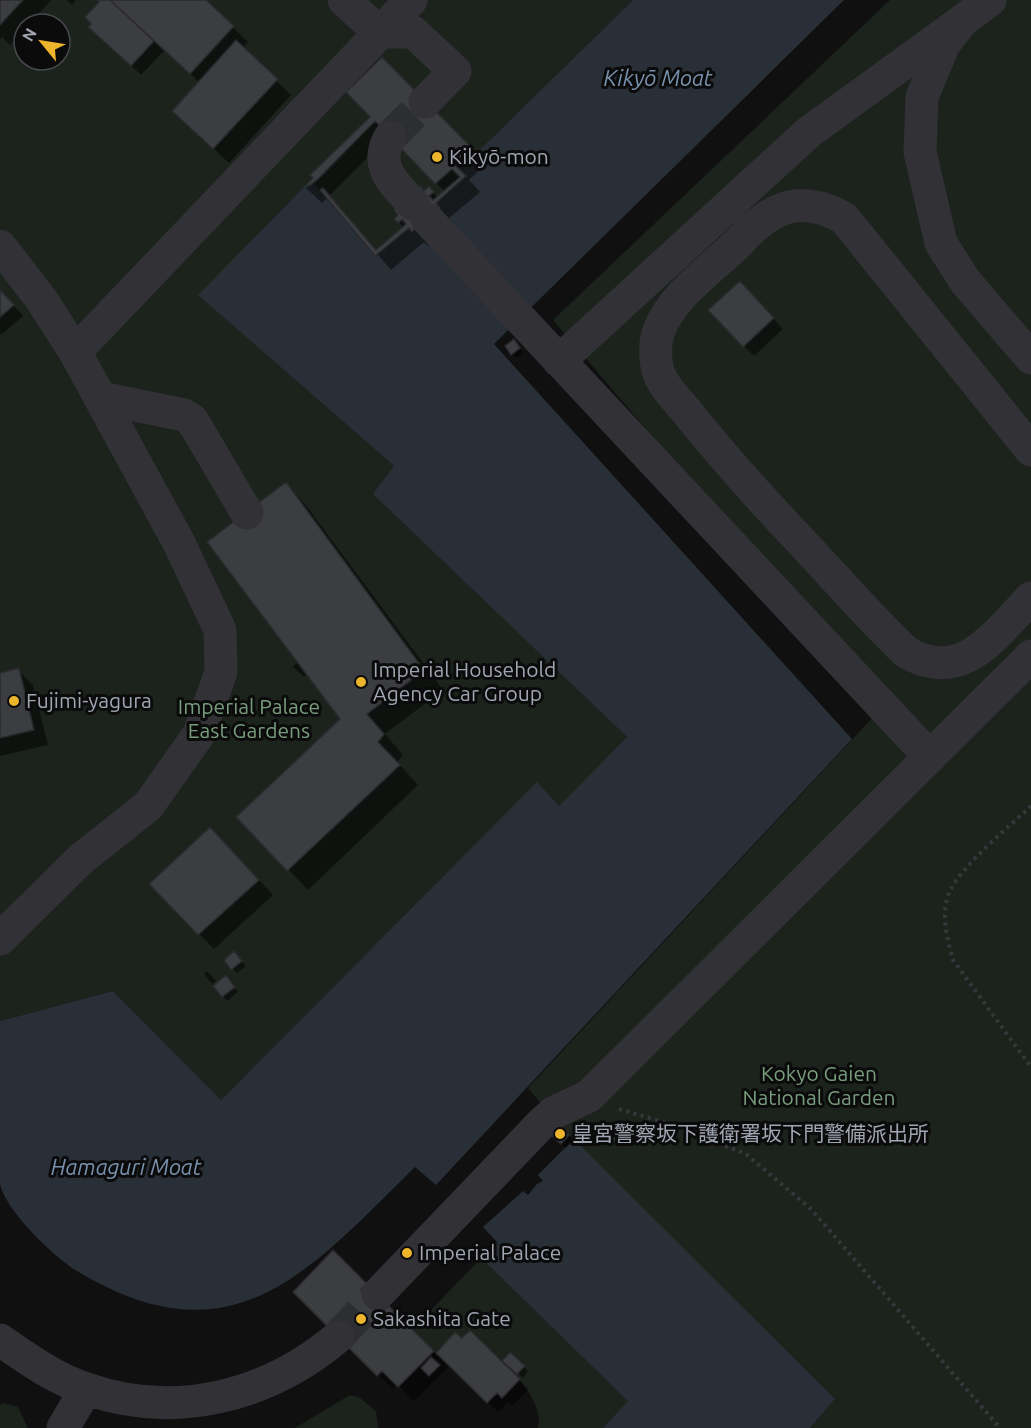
<svg xmlns="http://www.w3.org/2000/svg" width="1031" height="1428" viewBox="0 0 1031 1428" font-family="Ubuntu,'Noto Sans JP',sans-serif">
<rect width="100%" height="100%" fill="#101011"/>
<path fill="#1c231d" fill-rule="evenodd" d="M0,0h633l-173,169 6,7 -30,27 4,5 -28,24 -4,-4 -33,28 -62,-73 -4,3 -2,-1 -108,110 196,172 -21,27 253,243 -68,70 -22,-24 -316,317 -108,-109 -113,30zM24,24h36v36h-36z
M890,0h141v1428h-221l25,-29 -277,-275 -30,-36 361,-388 -125,-133 -211,-247z
M481,1258l148,143 -26,27h-65c8,-34 -46,-76 -68,-98l-8,8 -7,-5 -19,20 -23,-24z
M350,1395l10,3 16,13 2,17h-83z
M3,1403l15,4 10,21h-28v-23z"/>
<path fill="#292f36" d="M633,0h211l-350,344 358,395 -416,446 -21,-18c-107,105 -182,198 -338,104 -23,-14 -71,-60 -77,-87 0,-13 0,-31 0,-45 0,-40 0,-79 0,-118l113,-30 108,109 316,-318 22,24 68,-69 -254,-243 21,-28 -196,-171 109,-111 2,2 4,-3 62,73 34,-28 4,4 27,-24 -4,-5 30,-26 -6,-8z
M574,1139l261,260 -25,29h-207l25,-27 -146,-142 15,-17 -14,-15 40,-36 5,4 9,-11 6,-3 -5,-6z"/>
<path fill="#0007" fill-rule="evenodd" d="M0,0h51l-22,24h-5v6l-14,15 -8,-8 -2,3z
M67,0h9l-4,5z
M99,0h106l43,42 -6,6 49,47 -62,68 -40,-37 11,-43 -35,-33 -24,25 -41,-39z
M382,59l104,105 -17,16 11,12 -31,26 5,6 -26,22 -4,-4 -33,28 -63,-73 -6,6 -16,-15 66,-71zM390,135l55,57 -7,6 -9,-10 -5,4 -28,27 8,9 -27,23 -48,-55z
M0,290l23,26 -22,19 -1,-2z
M750,293l33,36 -29,27 -10,-10z
M514,341l10,12 -7,5 -5,-4z
M286,484l19,20 138,186 -58,44 18,21 -6,7 21,23 -110,105 -70,-73 104,-98 -34,-46 -4,4 -11,-10 3,-4 8,5z
M18,670l15,15 15,60 -48,11v-82z
M225,843l48,52 -59,54 -15,-15z
M234,953l12,13 -9,7 -4,-4z
M207,971l9,10 -4,3 -8,-10z
M230,982l8,10 -11,9 -12,-15z
M558,1126l15,14 -7,8 -14,-14z
M608,1126l16,13 -6,8 -12,-9z
M333,1252l103,103 19,-20 7,5 8,-8 58,58 -16,16 -4,-4 -10,10 -48,-47 -36,36 -16,-16 -5,4 -98,-97z
M510,1354l18,17 -5,7 -18,-17z"/>
<path fill="#3c3d41" stroke="#2a2a2d" stroke-width="1.5" d="M0,0h23l-23,25z
M97,0h13l44,41 -23,25 -43,-39 3,-3 -6,-7 14,-15z
M110,0h96l28,26 -44,48z
M236,40l42,39 -65,70 -41,-38z
M382,57l91,92 -18,16 11,11 -30,27 4,5 -28,24 -3,-4 -34,28 -55,-66 3,-2 53,62 30,-26 -4,-5 -4,4 -4,-4 4,-4 -4,-5 26,-24 4,5 5,-5 5,6 -5,4 4,4 27,-23 -8,-8 -17,15 -60,-63 -57,58 -9,7 -2,-2 6,-6 -3,-3 60,-58 -24,-25z
M740,281l34,37 -31,29 -35,-37z
M0,290l14,15 -14,12z
M514,339l6,9 -9,7 -6,-9z
M286,482l138,188 -57,44 17,20 -6,8 22,23 -113,106 -51,-54 104,-98 -133,-177z
M19,668l15,62 -34,8v-65z
M210,827l49,53 -61,55 -49,-51z
M234,951l8,10 -11,9 -7,-10z
M226,975l9,12 -13,10 -9,-11z
M558,1124l11,11 -8,9 -11,-10z
M607,1124l13,10 -7,9 -13,-9z
M333,1250l101,101 -36,36 -16,-16 -5,5 -84,-84z
M470,1330l50,49 -18,19 -5,-5 -10,10 -51,-50 19,-21 7,6z
M510,1352l15,14 -8,8 -15,-13z
M431,1357l9,8 -11,11 -8,-8z"/>
<g fill="none" stroke-linecap="round" stroke-linejoin="round">
<path stroke="#2d2e31" stroke-width="33" stroke-dasharray="33 16" stroke-linecap="butt" d="M390,137l35,-35
M338,1337l40,-43"/>
<path stroke="#37383d" stroke-width="4" stroke-dasharray="3 4.5" stroke-linecap="butt" d="M1031,806c-22,21 -68,58 -81,85 -10,20 -3,48 3,69l78,107
M619,1109l51,15 76,30 65,55 189,219"/>
<path stroke="#313136" stroke-width="33" d="M344,0l35,32h34l42,39 -30,31
M990,0l-28,21 -18,23 -22,53 -2,55 21,91 24,38 66,77
M390,137c-17,29 5,48 24,68
M427,219l503,538
M0,246l41,53 34,53 104,191 41,87 1,42 -22,62 -51,72 -67,53 -81,80
M75,352l336,-352
M559,361l250,-229 153,-111
M101,398l83,17 8,5 55,93
M1031,450l-187,-232c-45,-25 -73,-11 -106,25 -27,27 -77,60 -82,100 -1,12 0,28 7,39 8,13 20,24 29,36 33,41 68,80 105,119 36,38 71,79 109,115 57,33 88,-17 125,-54
M378,1294l164,-171 11,-10 36,-17 442,-440
M0,1340c28,19 55,39 87,49 89,31 181,7 251,-52
M63,1428l23,-39"/>
</g>
<g fill="#edb52c" stroke="#0b0b0c" stroke-width="2">
<circle cx="437" cy="157" r="6"/>
<circle cx="361" cy="682" r="6"/>
<circle cx="14" cy="701" r="6"/>
<circle cx="560" cy="1134" r="6"/>
<circle cx="407" cy="1253" r="6"/>
<circle cx="361" cy="1319" r="6"/>
</g>
<g text-anchor="middle" stroke-width="6" stroke-linejoin="round" paint-order="stroke">
<g font-size="21" fill="#a1a5b2" stroke="#0b0b0c" text-anchor="start">
<text x="449" y="164">Kikyō-mon</text>
<text x="373" y="677">Imperial Household<tspan x="373" dy="24">Agency Car Group</tspan></text>
<text x="26" y="708">Fujimi-yagura</text>
<text x="572" y="1141">皇宮警察坂下護衛署坂下門警備派出所</text>
<text x="419" y="1260">Imperial Palace</text>
<text x="373" y="1326">Sakashita Gate</text>
</g>
<g font-size="21" fill="#789d7c" stroke="#0b0b0c">
<text x="249" y="714">Imperial Palace<tspan x="249" dy="24">East Gardens</tspan></text>
<text x="819" y="1081">Kokyo Gaien<tspan x="819" dy="24">National Garden</tspan></text>
</g>
<g font-size="22" font-style="italic" fill="#7891ad" stroke="#0b0b0c">
<text x="658" y="86">Kikyō Moat</text>
<text x="126" y="1175">Hamaguri Moat</text>
</g>
</g>
<g transform="translate(42 42) rotate(300)"><circle r="28" fill="#0b0b0c" stroke="#47494e" stroke-width="1.5"/>
<path d="M0-4.5L10 22L0 15L-10 22Z" fill="#edb52c"/>
<text y="-9" font-size="16" font-weight="bold" text-anchor="middle" fill="#a1a5b2">N</text>
</g>
</svg>
